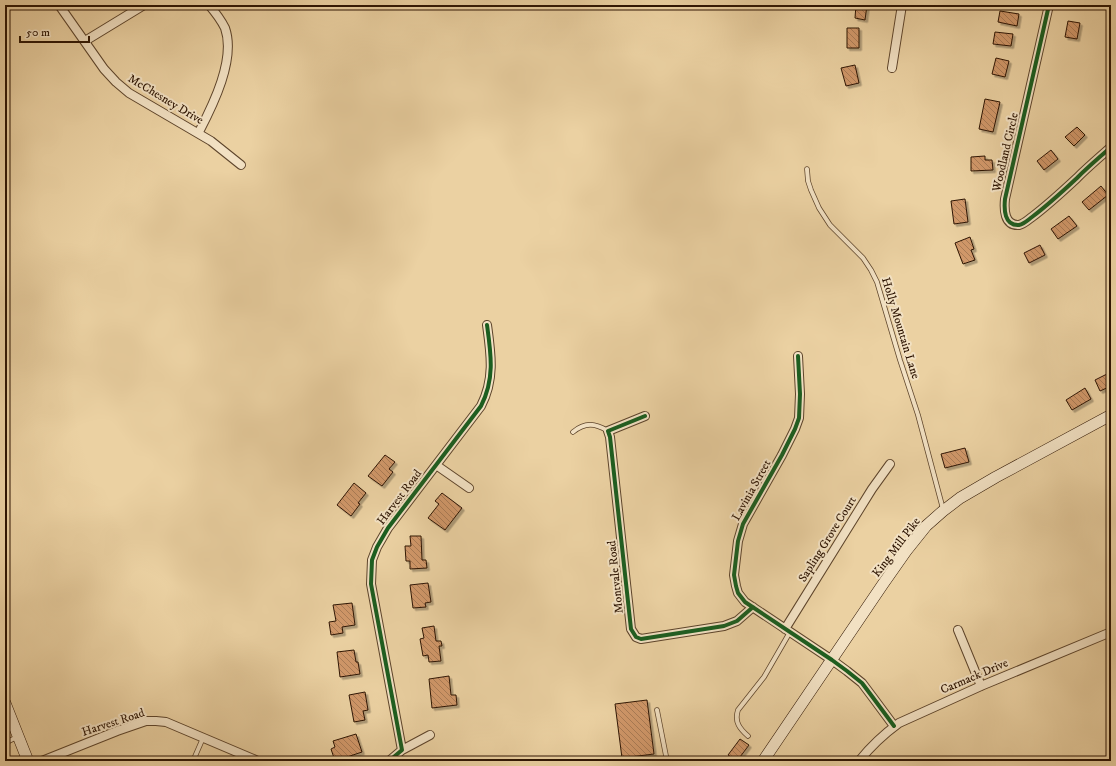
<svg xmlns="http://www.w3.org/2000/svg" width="1116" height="766" viewBox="0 0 1116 766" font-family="'IM FELL DW Pica',serif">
<defs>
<pattern id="building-back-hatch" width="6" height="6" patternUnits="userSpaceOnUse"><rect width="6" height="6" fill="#d1986b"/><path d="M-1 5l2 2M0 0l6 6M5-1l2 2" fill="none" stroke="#aa7b56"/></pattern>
<filter id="shadow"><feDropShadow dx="2.5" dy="2.5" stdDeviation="0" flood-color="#0004"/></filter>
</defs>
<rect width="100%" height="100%" fill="#ebd1a2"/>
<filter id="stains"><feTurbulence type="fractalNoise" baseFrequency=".005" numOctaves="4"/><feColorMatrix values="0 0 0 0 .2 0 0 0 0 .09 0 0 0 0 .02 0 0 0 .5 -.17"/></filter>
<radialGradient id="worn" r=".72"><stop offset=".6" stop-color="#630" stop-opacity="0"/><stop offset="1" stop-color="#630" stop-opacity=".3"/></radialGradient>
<path fill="url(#building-back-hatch)" stroke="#2e1503" filter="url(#shadow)" d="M856,5h11l-2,15 -10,-2z
M1000,11l19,3 -2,12 -19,-4z
M1068,21l12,2 -3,16 -12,-2z
M847,28h12v20h-12z
M995,32l18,2 -2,12 -18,-2z
M996,58l13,3 -4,16 -13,-3z
M855,65l4,18 -13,3 -5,-18z
M985,99l15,3 -7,30 -14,-3z
M1077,127l8,8 -11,11 -9,-9z
M1051,150l7,9 -14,11 -7,-9z
M985,156v4h7l1,10 -22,1v-14z
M1101,186l7,9 -19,15 -7,-8z
M965,199l3,23 -14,2 -3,-23z
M1069,216l8,10 -19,13 -7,-10z
M970,237l4,12 -3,1 4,10 -12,4 -8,-21z
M1040,245l5,10 -16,8 -5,-10z
M1111,372v14l-11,5 -5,-11z
M1085,388l6,11 -19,11 -6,-10z
M965,448l4,14 -24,6 -4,-14z
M385,455l10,7 -6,7 4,3 -11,14 -14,-10z
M354,483l12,10 -8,10 2,1 -9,12 -14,-11z
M442,493l20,15 -17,22 -17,-12 11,-14 -4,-3z
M410,536h11l1,24h4l1,8 -17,1v-8h-4l-1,-15h6z
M428,583l3,19 -6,1 1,4 -13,1 -3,-23z
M352,603l3,22 -13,2 1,6 -12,2 -2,-13 7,-1 -3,-16z
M434,626l2,15h5l1,5h-3l2,15 -12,1 -1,-7 -5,1 -3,-17 4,-1 -2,-10z
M354,650l2,12h2l2,12 -20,3 -3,-25z
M449,676l2,19h5l1,10 -25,3 -3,-29z
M365,692l3,18 -5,1 2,9 -11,2 -5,-27z
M647,700l7,54 -32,4 -7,-54z
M356,734l6,18 -27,9 -4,-12 4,-2 -2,-6z
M740,739l9,6 -12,16 -9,-6z"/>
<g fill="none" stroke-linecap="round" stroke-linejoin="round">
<g stroke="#5d442b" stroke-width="5.5">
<path id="service" d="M807,169l1,12 3,9 8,18 11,17 33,33 8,12 6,12 23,78 18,55 25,94
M573,432c12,-10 22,-9 35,-1
M657,710l10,51
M748,736c-8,-7 -14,-14 -10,-26l26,-33 26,-45
M5,743l12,-6
M193,761l10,-23"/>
</g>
<g stroke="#5d442b" stroke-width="10">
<path id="minor" d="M59,5l45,64 12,13 13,11 82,48 30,24
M1049,5l-44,194c-1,10 -1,27 14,26 5,-1 9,-5 13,-8 16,-12 30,-25 45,-39 11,-11 23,-21 34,-31
M85,41l59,-36
M892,68l10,-63
M199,132c14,-27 37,-73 26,-104 -4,-8 -10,-16 -16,-23
M798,356l2,38 -1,24 -4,11 -13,26 -39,69 -5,17 -4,34 2,11 2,7 7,9 87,58 15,11 15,12 12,16 20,27
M645,416l-37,15 2,6 21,192 5,8 5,2 83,-13 13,-5 16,-14
M436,465l33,23
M785,629l87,-140 18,-25
M958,630l23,56
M402,750l28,-15
M42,761l75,-30 29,-10h10l10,1 92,39
M389,761l13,-11 -31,-166 1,-24 5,-13 11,-19 93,-122c14,-27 10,-52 6,-81
M859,761c12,-15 25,-27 40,-38l82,-37 130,-54"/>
</g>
<g stroke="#2e1503" stroke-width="12">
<path id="secondary" d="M5,703l23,58
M763,761l120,-177 23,-33 20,-25 17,-15 17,-13 36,-21 115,-62"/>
</g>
<use href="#service" stroke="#f2e1c3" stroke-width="4"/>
<use href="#minor" stroke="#f2e1c3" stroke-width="8"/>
<use href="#secondary" stroke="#f2e1c3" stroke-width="11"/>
<g stroke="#f2e1c3" stroke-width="6">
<path id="cycleway" d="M1049,5l-44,194c-1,10 -1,27 14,26 5,-1 9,-5 13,-8 16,-12 30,-25 45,-39 11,-11 23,-21 34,-31
M798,356l2,38 -1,24 -4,11 -13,26 -39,69 -5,17 -4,34 2,11 2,7 7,9 87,58 15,11 15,12 12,16 20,27
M645,416l-37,15 2,6 21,192 5,8 5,2 83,-13 13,-5 16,-14
M389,761l13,-11 -31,-166 1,-24 5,-13 11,-19 93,-122c14,-27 10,-52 6,-81"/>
</g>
<use href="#cycleway" stroke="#1b5e20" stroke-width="4"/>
</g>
<g text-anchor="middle" stroke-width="4" stroke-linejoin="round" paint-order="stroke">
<g font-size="12" fill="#2e1503" stroke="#f2e1c3">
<text transform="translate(166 99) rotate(31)" y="4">McChesney Drive</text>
<text transform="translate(1005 152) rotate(-77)" y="4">Woodland Circle</text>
<text transform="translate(901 328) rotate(73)" y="4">Holly Mountain Lane</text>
<text transform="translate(751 490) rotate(-61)" y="4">Lavinia Street</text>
<text transform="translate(399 497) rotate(-53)" y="4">Harvest Road</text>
<text transform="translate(827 539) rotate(-58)" y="4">Sapling Grove Court</text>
<text transform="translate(896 547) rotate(-53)" y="4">King Mill Pike</text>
<text transform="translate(615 577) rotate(-96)" y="4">Montvale Road</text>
<text transform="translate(974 676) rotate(-23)" y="4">Carmack Drive</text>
<text transform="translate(113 722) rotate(-18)" y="4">Harvest Road</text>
</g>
</g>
<rect width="1116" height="766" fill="none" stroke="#ebd1a2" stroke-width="20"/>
<rect x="6" y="6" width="1104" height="754" fill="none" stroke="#2e1503" stroke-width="2"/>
<rect x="10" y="10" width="1096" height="746" fill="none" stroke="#2e1503"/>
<path d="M20 36v6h69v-6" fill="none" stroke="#2e1503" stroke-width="2"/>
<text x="26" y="36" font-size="12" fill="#2e1503" stroke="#f2e1c3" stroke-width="3" paint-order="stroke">50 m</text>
<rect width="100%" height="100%" filter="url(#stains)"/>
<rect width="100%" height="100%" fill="url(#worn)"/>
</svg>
